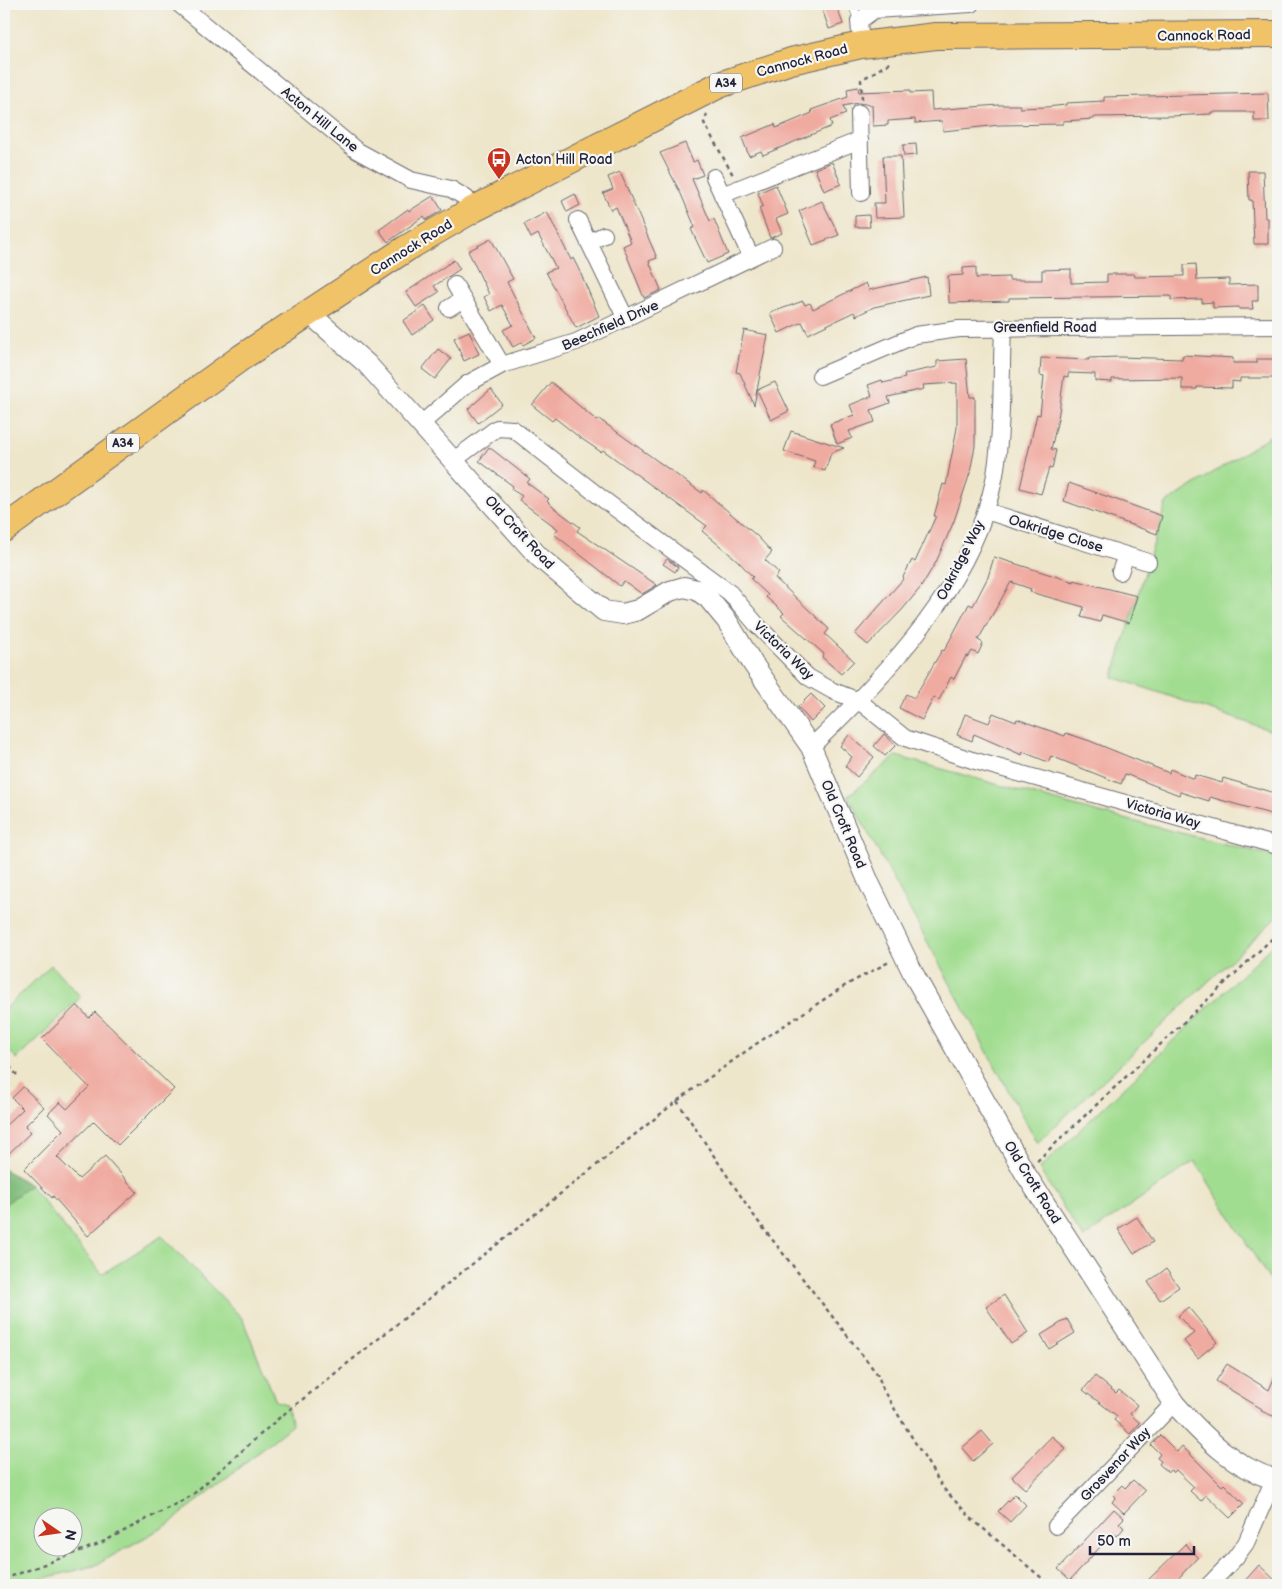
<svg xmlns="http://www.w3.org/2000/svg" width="1282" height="1589" viewBox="0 0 1282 1589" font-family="'Balsamiq Sans',sans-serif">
<rect width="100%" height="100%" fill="#f6f6f2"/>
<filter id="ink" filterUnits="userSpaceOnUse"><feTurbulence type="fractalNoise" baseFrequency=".02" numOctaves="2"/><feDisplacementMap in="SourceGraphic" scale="10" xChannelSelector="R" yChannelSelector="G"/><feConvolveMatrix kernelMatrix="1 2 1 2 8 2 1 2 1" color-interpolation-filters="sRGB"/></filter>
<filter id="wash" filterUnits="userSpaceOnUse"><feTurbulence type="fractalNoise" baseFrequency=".0096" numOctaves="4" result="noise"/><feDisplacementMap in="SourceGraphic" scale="20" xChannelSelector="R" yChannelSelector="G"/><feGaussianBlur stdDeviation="1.12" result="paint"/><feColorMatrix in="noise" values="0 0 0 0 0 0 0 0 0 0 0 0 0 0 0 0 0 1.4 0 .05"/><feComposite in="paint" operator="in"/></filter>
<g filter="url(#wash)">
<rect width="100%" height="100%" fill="#eee6cb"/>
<path fill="#a1dd90" stroke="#628066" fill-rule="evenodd" d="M1273,434l5,7v292l-165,-56 53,-174z
M896,756l196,55 186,46v59l-241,227 -189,-347z
M1278,940v353l-83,-132 -112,77 -44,-69z
M51,965l30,32 -64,62 -13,-13v-36z
M30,1185l72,89 60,-38 80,82 34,83 10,3 6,21 -123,99 -75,42 -78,19h-12v-380zM72,1516v30h-30v-30z"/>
<path fill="#80bc7a" stroke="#516f5a" d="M4,1169l26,16 -26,20z"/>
<g id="blocks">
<path fill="#f0aba1" d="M828,4h8l7,20 -14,5 -8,-23z
M858,87l1,5 51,-2v3l21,-1 1,18 67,-5h21v3l26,-1 20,-2v-2l38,-2v-4l164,-4 1,28h-15v-9h-43v2l-40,2 -77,1v2l-31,2v3l-63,1 -57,6 -1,-10 -27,2v-4l-27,2v4l-15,1 -1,-21 -14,-2 -15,3 3,8 -16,6 2,6 -69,29 -2,-4 -12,5 -7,-18 33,-14 1,4 36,-15 -1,-3 37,-13 -1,-8z
M685,143l8,19 4,-2 6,15 -11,4 18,42 4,-2 14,35 -21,9 -16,-34 4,-2 -14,-33 -21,-41z
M916,144l1,11 -13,1 -1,-11z
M883,156h18l3,61 -29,1 -1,-15h11z
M832,162l9,22 -17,7 -9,-22z
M1248,171h15l2,47h3v26h-14l-2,-44h-3z
M620,172l37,86 -8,3 12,29 -17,8 -21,-52 8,-4 -15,-35 -5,3 -8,-17 10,-4 -5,-12z
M776,185l12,29 -12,5 6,14 -12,5 -11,-30 4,-2 -5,-13z
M575,194l5,11 -13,7 -5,-11z
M433,196l9,14 -16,10 -2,-4 -36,26 -9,-12 29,-21 1,2z
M822,201l17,34 -26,10 -14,-34z
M547,212l24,48 2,-2 8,16 18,42 -23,12 -30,-56 10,-4 -18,-34 -7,4 -7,-14z
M869,215l1,12h-15v-11z
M491,239l22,40 -6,3 29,56 -13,7 -1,-3 -9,5 -10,-17 10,-5 -11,-20 -11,6 -7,-14 5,-3 -21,-43z
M454,260l6,9 -26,17 5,6 -23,15 -10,-15z
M1196,264l1,16 32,-1v6l29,-1v17h-6l1,8h-14v-2l-26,1v-6l-11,1v-4l-31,1v-4l-162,2v3l-60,2 -1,-27 15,-1v-7l13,-1v11l33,-1v3h33v-10l29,-1v14l36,-1v-8h27l1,3 49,-1v-11z
M927,277l2,18 -55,12 -18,9 -2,-4 -46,22 -6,-12 -23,11 -9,-20 33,-12 2,4 5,-2 3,6 53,-26 3,7z
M425,306l9,14 -22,15 -9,-14z
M744,330l24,5 -14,70 -14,-32 -4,-1z
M469,331l10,23 -15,7 -10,-23z
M438,349l13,10 -16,20 -13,-10z
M1183,355l50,3v5h24v-4h21v19h-38v4l-8,-1v7l-35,-1v2h-15v-11l-70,1v3l-17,-1v-7l-27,-1v4l-4,-1 -6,43 -7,30 5,1 -4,19 -3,-1 -8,26 -21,-6 17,-74 3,1 4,-39 -4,-1 1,-17 48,2v-2l31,-1 62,2z
M966,359l4,38h5v49l-5,27 -16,48 -18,41 -15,25 -19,23 -34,35 -13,-11 49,-56 -1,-1 9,-17 3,2 21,-46h-2l9,-32 3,1 11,-57v-45l-34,2 1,4 -36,8 2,6 -19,7 4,12 -26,9 3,7 -15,6 -7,-20 24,-9 -4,-10 22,-9 -4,-11 14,-5 1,3 22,-5 -1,-4 33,-7v-6z
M551,382l46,39 2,-2 103,74 1,-3 54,46 15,16 -7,8 14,13 -4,5 54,51 -4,5 29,27 -13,13 -19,-17 2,-3 -43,-38 3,-3 -18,-16 2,-2 -17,-16 2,-2 -16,-17 -35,-29 5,-5 -104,-76 -2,2 -22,-15 -24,-19 -3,3 -20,-16z
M775,382l14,29 -18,9 -14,-30z
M491,389l11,15 -24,19 -10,-14z
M791,431l53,17 -13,5 -6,18 -12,-4 2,-6 -31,-10z
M489,447l41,32 -3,4 22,16 -2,2 7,7 26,19 -3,4 80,54 -15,9 -18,-13 -4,5 -66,-52 4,-5 -39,-29 3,-4 -11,-7 2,-3 -34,-25z
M1069,483l93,33 -5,18 -93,-33z
M994,557l80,25v-2l63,16 -8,27 -27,-8 -2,7 -19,-5 3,-10 -54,-15 1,-3 -20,-7 -33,58 5,3 -5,11 -6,-3 -4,6 -2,-1 -12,23 -3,-2 -12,23 -5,-3 -12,23 -23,-12 7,-14 8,4 28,-48 2,1 25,-47 4,2 15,-29z
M667,559l11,8 -3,5 -12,-8z
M811,694l14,14 -14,14 -13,-15z
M993,713l23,9 1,-3 48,17 1,-3 24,8 79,32 1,-4 24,10 1,-4 27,8 1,-5 55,16v22l-68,-19 -1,4 -29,-9 -1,3 -54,-21 -4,10 -70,-28 -3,6 -25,-10 -1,3 -48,-21 -2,7 -15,-6 8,-21 24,9z
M884,734l12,11 -11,11 -11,-10z
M849,735l25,22 -17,20 -12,-11 7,-9 -12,-11z
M77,1005l12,13 6,-6 79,77 -56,56 -24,-24 -37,36 22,22 26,-23 32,36 -49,44 -35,-40 -1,2 -28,-29 39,-39 -15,-16 12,-12 7,7 22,-22 -47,-48z
M23,1087l21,20 -19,19 6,6 -27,26v-31l19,-18 -11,-11z
M1137,1217l16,25 -19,12 -16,-25z
M1166,1269l13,18 -19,13 -12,-18z
M1004,1295l24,38 -17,11 -25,-37z
M1188,1307l29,35 -19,16 -14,-17 10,-8 -16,-17z
M1067,1319l8,14 -26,16 -8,-14z
M1227,1364l42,26 9,-21v49l-17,-7 1,-2 -46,-28z
M1095,1376l21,17 3,-3 18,15 -7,9 10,9 -10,11 -16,-14 3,-4 -34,-26z
M982,1431l11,13 -20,17 -11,-13z
M1160,1435l17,17 5,-6 40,40 2,-2 20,20 -14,14 -24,-23 -5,6 -11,-10 4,-4 -18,-17 -3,3 -2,-3 -3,2 -9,-8 2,-3 -4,-3 3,-4 -9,-9z
M1052,1436l14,13 -41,40 -13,-12z
M1133,1480l12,11 -21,22 -12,-11 4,-5 -3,-3 9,-9 3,3z
M1015,1494l11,11 -16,17 -12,-11z
M1114,1509l10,9 -5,5 5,5 -7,8 -4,-3 -43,47 -12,-11z
M1185,1544l13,13 -26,28h-29z
M1259,1565l19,18v2h-37z"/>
</g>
</g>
<g filter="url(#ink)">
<use href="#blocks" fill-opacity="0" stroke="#69676d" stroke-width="1"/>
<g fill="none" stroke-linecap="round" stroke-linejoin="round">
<g stroke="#69676d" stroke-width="9">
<path id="service" d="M852,4l7,17"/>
</g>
<g stroke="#69676d" stroke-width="18">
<path id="minor" d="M179,4l177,146 55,30 40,9 15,9 8,11
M861,45l-2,-24 15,-11 97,-6
M859,113l2,80
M714,177l37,80
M722,195l138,-55
M578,220l48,99
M589,242l15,-7
M455,285l47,80
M449,308l14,-9
M820,376l96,-41 43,-6 319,-3
M421,424l46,-40 35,-19 74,-23 197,-95
M454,460l43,-32 16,1 91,71 126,93 27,32 51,52 25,14 26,10 46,37 67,22 306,86
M986,511l162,51
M1120,572l6,-17
M811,747c76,-73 164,-164 184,-272 8,-49 6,-99 8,-148
M1056,1526l118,-123
M1209,1585l26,-27 11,-15 28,-64"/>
</g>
<g stroke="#69676d" stroke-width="22">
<path id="tertiary" d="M309,313l58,51 172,193 65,54 19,3 15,-4 32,-19 14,-4 13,3 11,8 19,23 26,43 58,83 59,138 44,90 111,198 149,230c28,32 62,67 104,77"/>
</g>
<g stroke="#69676d" stroke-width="28">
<path id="primary" d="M4,529l238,-172 165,-109 67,-39 245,-124 72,-24 70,-16 75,-9 342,-2"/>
</g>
<path stroke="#69676d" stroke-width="2.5" stroke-dasharray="4 4" stroke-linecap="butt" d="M862,99l-1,-19 30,-18
M707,114l-3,9 29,52
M4,1060l13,15
M677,1101l80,119 121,155 5,15 60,98 29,31 78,66
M1037,1161l241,-228
M4,1579l95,-35 92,-48 88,-78 398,-317 79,-57 90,-59 43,-23"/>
<use href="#service" stroke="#fff" stroke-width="8"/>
<use href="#minor" stroke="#fff" stroke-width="16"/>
<use href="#tertiary" stroke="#fff" stroke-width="20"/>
<use href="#primary" stroke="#f1c369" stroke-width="26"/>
</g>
</g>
<defs>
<g id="bus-pin" transform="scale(1.25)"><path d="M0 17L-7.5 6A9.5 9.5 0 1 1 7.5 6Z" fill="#c8321e" stroke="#f6f6f2"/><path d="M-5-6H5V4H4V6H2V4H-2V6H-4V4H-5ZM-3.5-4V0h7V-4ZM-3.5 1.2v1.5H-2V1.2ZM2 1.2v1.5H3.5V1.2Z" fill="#fff"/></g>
</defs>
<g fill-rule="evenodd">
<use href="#bus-pin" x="499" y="159"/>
</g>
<g text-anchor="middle" stroke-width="4.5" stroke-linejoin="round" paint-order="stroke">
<g fill="#f6f6f2" stroke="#626272" stroke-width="1">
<rect x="710" y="73.5" width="32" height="19" rx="4"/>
<rect x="107" y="433.5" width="32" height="19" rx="4"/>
</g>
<g font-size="12" font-weight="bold" fill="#22223b">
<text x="726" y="87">A34</text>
<text x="123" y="447">A34</text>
</g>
<g font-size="14" fill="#22223b" stroke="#f6f6f2">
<text transform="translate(1204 35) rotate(-1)" y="5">Cannock Road</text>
<text transform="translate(802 60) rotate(-15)" y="5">Cannock Road</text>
<text transform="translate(320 119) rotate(39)" y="5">Acton Hill Lane</text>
<text transform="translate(411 247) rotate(-32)" y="5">Cannock Road</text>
<text transform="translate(610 325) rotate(-24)" y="5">Beechfield Drive</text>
<text x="1045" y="332">Greenfield Road</text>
<text transform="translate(520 532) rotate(47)" y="5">Old Croft Road</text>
<text transform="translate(1056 533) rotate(17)" y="5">Oakridge Close</text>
<text transform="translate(960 560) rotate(-63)" y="5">Oakridge Way</text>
<text transform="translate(784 650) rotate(44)" y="5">Victoria Way</text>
<text transform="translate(1163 813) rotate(16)" y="5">Victoria Way</text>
<text transform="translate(844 824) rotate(67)" y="5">Old Croft Road</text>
<text transform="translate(1033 1182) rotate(58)" y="5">Old Croft Road</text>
<text transform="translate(1115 1464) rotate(-47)" y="5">Grosvenor Way</text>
</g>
<g font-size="14" fill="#22223b" stroke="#f6f6f2" text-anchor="start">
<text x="516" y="164">Acton Hill Road</text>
</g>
</g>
<rect width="1282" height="1589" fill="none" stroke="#f6f6f2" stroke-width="20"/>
<g transform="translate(58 1532) rotate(103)"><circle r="24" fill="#f6f6f2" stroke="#a1a1a9"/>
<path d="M0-4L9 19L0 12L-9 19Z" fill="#c8321e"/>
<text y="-8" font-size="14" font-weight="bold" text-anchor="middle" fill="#22223b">N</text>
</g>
<path d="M1090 1546v8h104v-8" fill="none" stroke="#22223b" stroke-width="2.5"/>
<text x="1097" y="1546" font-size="15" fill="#22223b" stroke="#f6f6f2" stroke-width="4" paint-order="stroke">50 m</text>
</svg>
